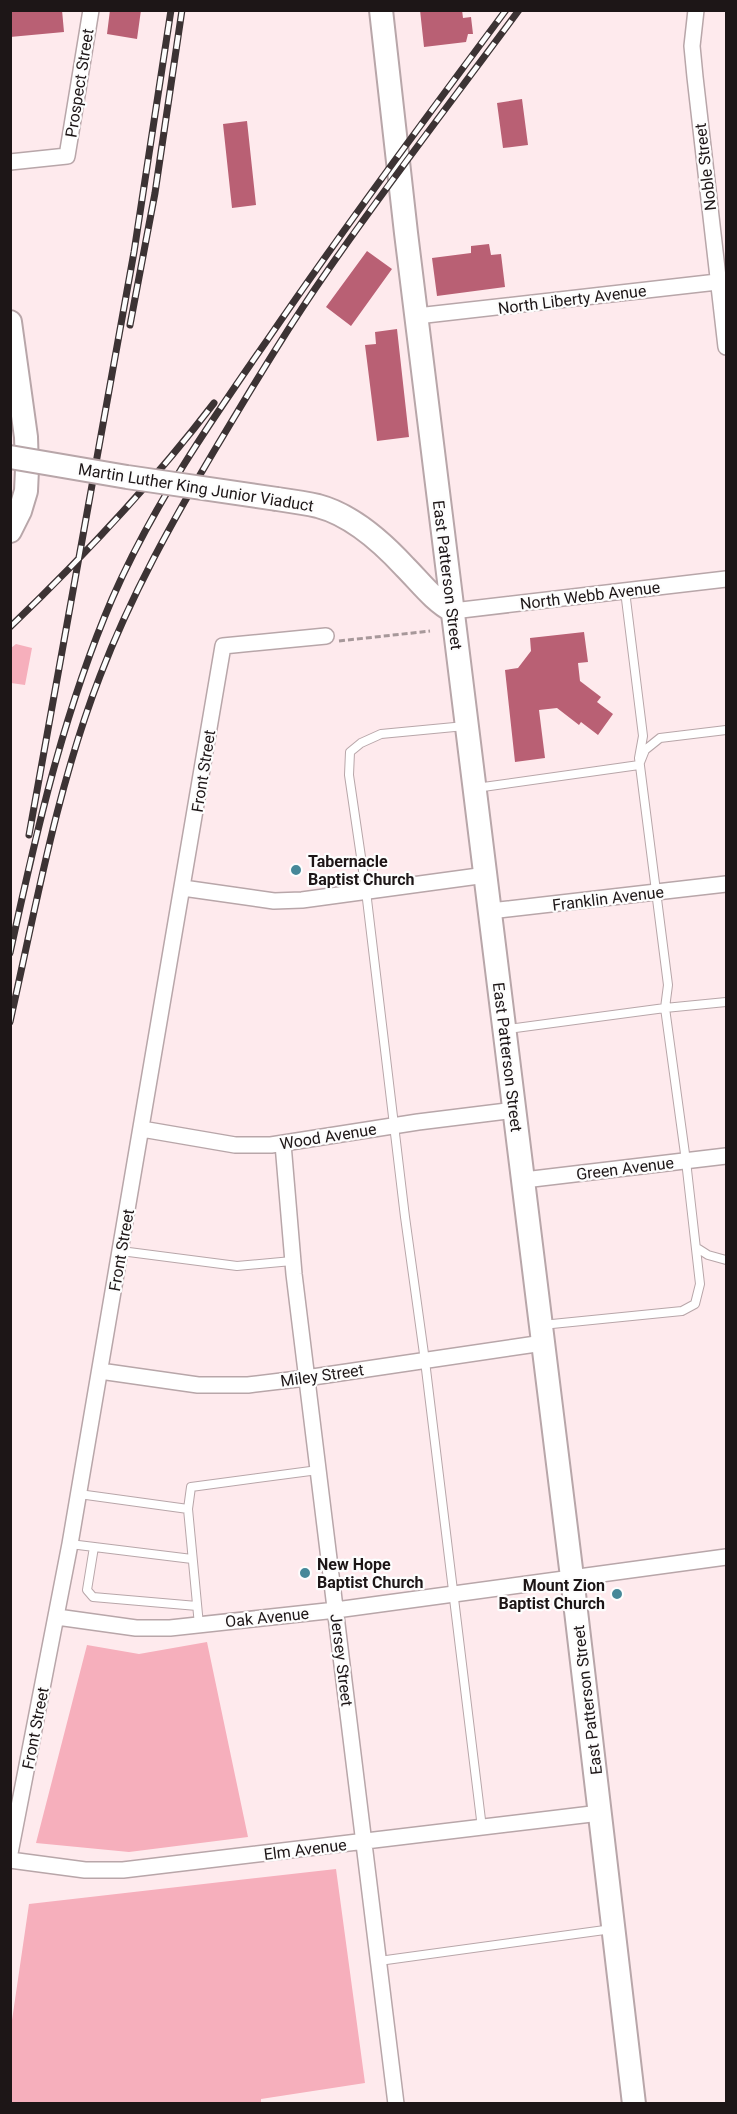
<svg xmlns="http://www.w3.org/2000/svg" width="737" height="2114" viewBox="0 0 737 2114" font-family="Roboto,sans-serif">
<rect width="100%" height="100%" fill="#feeaed"/>
<path fill="#f6afbc" d="M16,644l16,4 -7,37 -14,-2v-35z
M207,1642l41,195 -119,15 -93,-9 51,-198 52,9z
M336,1869l29,214 -104,16v4h-250v-76l18,-123z"/>
<path fill="#b96074" d="M10,10h52l2,22 -54,5z
M110,10h31l-4,29 -30,-5z
M420,10h42l1,8 8,-1 2,17h-5l-2,8 -42,5z
M522,99l6,46 -25,3 -6,-45z
M247,121l9,84 -24,3 -9,-84z
M489,244l2,11 10,-1 4,33 -68,9 -5,-38 39,-5v-7z
M367,251l25,18 -41,57 -25,-19z
M397,329l12,108 -32,4 -12,-96 11,-1 -1,-12z
M584,632l4,30 -10,1 2,18 21,16 -4,5 16,12 -15,21 -17,-13 -2,3 -22,-17 -18,2 6,48 -30,4 -10,-92 13,-2 13,-17 -1,-13z"/>
<g fill="none" stroke-linecap="round" stroke-linejoin="round">
<g stroke="#b8a6a9" stroke-width="10">
<path id="lane" d="M465,726l-84,8 -20,9 -11,9 -1,23 17,116 39,326 20,144 57,467
M476,788l163,-23 6,-15 15,-12 66,-8
M508,1029l157,-21 61,-6
M697,1248l11,7 18,5
M121,1251l116,15 55,-5
M542,1325l140,-14 13,-7 5,-20 -14,-123 -21,-153 3,-23 -29,-227 4,-22 -18,-145
M79,1494l109,15 3,-22 127,-17
M188,1509l11,116
M70,1544l122,15
M94,1547l-7,43 6,7 104,9
M379,1961l233,-32"/>
</g>
<g stroke="#b8a6a9" stroke-width="18">
<path id="street" d="M696,10l-4,36 3,31 31,270
M10,162l57,-6 24,-146
M417,316l309,-35
M453,611l273,-32
M183,888l91,13 28,-1 184,-25
M490,911l236,-27
M142,1129l93,16h36l147,-23 97,-12
M283,1144l11,130 102,830
M524,1180l202,-24
M100,1371l98,14h50l58,-7 237,-35
M57,1617l79,11h34l166,-18 390,-53
M10,1853l60,-309 153,-898 103,-10
M10,1860l75,10h38l477,-57"/>
</g>
<g stroke="#b8a6a9" stroke-width="26">
<path id="secondary" d="M381,10l25,223 166,1344 62,527
M10,322l16,115 1,32 -1,22 -6,20 -10,20
M277,499c14,2 28,4 41,7 34,9 64,36 87,61 15,15 29,34 48,44"/>
</g>
<path stroke="#a7989a" stroke-width="3" stroke-dasharray="6 3" stroke-linecap="butt" d="M339,641l91,-10"/>
<use href="#lane" stroke="#fff" stroke-width="8"/>
<use href="#street" stroke="#fff" stroke-width="15"/>
<use href="#secondary" stroke="#fff" stroke-width="22"/>
<g stroke="#3c3334" stroke-width="7">
<path id="rail" d="M130,325l25,-132 27,-183
M10,627c73,-70 142,-143 204,-224
M29,835l105,-583 37,-242
M10,953c26,-120 53,-240 102,-354 40,-92 98,-177 156,-260 76,-111 157,-220 238,-329
M10,1022c26,-116 47,-235 90,-346 31,-81 73,-156 117,-230 36,-60 71,-119 111,-176 61,-88 127,-173 191,-260"/>
</g>
<use href="#rail" stroke="#fdfdfd" stroke-width="4.5" stroke-dasharray="14" stroke-linecap="butt"/>
<g stroke="#b8a6a9" stroke-width="26" stroke-linecap="butt">
<path id="secondary-bridge" d="M10,457l117,20 150,22"/>
</g>
<use href="#secondary-bridge" stroke="#fff" stroke-width="22"/>
</g>
<g fill="#468899" stroke="#fdfdfd" stroke-width="2">
<circle cx="296" cy="870" r="6"/>
<circle cx="305" cy="1573" r="6"/>
<circle cx="617" cy="1594" r="6"/>
</g>
<g text-anchor="middle" stroke-width="4.5" stroke-linejoin="round" paint-order="stroke">
<g font-size="16" fill="#1d1617" stroke="#fdfdfd">
<text transform="translate(79 83) rotate(-81)" y="6">Prospect Street</text>
<text transform="translate(705 167) rotate(-97)" y="6">Noble Street</text>
<text transform="translate(572 299) rotate(-7)" y="6">North Liberty Avenue</text>
<text transform="translate(196 487) rotate(9)" y="6">Martin Luther King Junior Viaduct</text>
<text transform="translate(448 575) rotate(83)" y="6">East Patterson Street</text>
<text transform="translate(590 595) rotate(-7)" y="6">North Webb Avenue</text>
<text transform="translate(203 771) rotate(-81)" y="6">Front Street</text>
<text transform="translate(608 898) rotate(-7)" y="6">Franklin Avenue</text>
<text transform="translate(508 1057) rotate(83)" y="6">East Patterson Street</text>
<text transform="translate(328 1136) rotate(-9)" y="6">Wood Avenue</text>
<text transform="translate(625 1168) rotate(-7)" y="6">Green Avenue</text>
<text transform="translate(121 1250) rotate(-80)" y="6">Front Street</text>
<text transform="translate(322 1375) rotate(-8)" y="6">Miley Street</text>
<text transform="translate(267 1617) rotate(-6)" y="6">Oak Avenue</text>
<text transform="translate(342 1660) rotate(83)" y="6">Jersey Street</text>
<text transform="translate(587 1700) rotate(-97)" y="6">East Patterson Street</text>
<text transform="translate(35 1728) rotate(-79)" y="6">Front Street</text>
<text transform="translate(305 1849) rotate(-7)" y="6">Elm Avenue</text>
</g>
<g font-size="16" font-weight="bold" fill="#1d1617" stroke="#fdfdfd" text-anchor="start">
<text x="308" y="867">Tabernacle<tspan x="308" dy="18">Baptist Church</tspan></text>
<text x="317" y="1570">New Hope<tspan x="317" dy="18">Baptist Church</tspan></text>
<text x="605" y="1591" text-anchor="end">Mount Zion<tspan x="605" dy="18">Baptist Church</tspan></text>
</g>
</g>
<rect width="737" height="2114" fill="none" stroke="#1d1617" stroke-width="24"/>
</svg>
